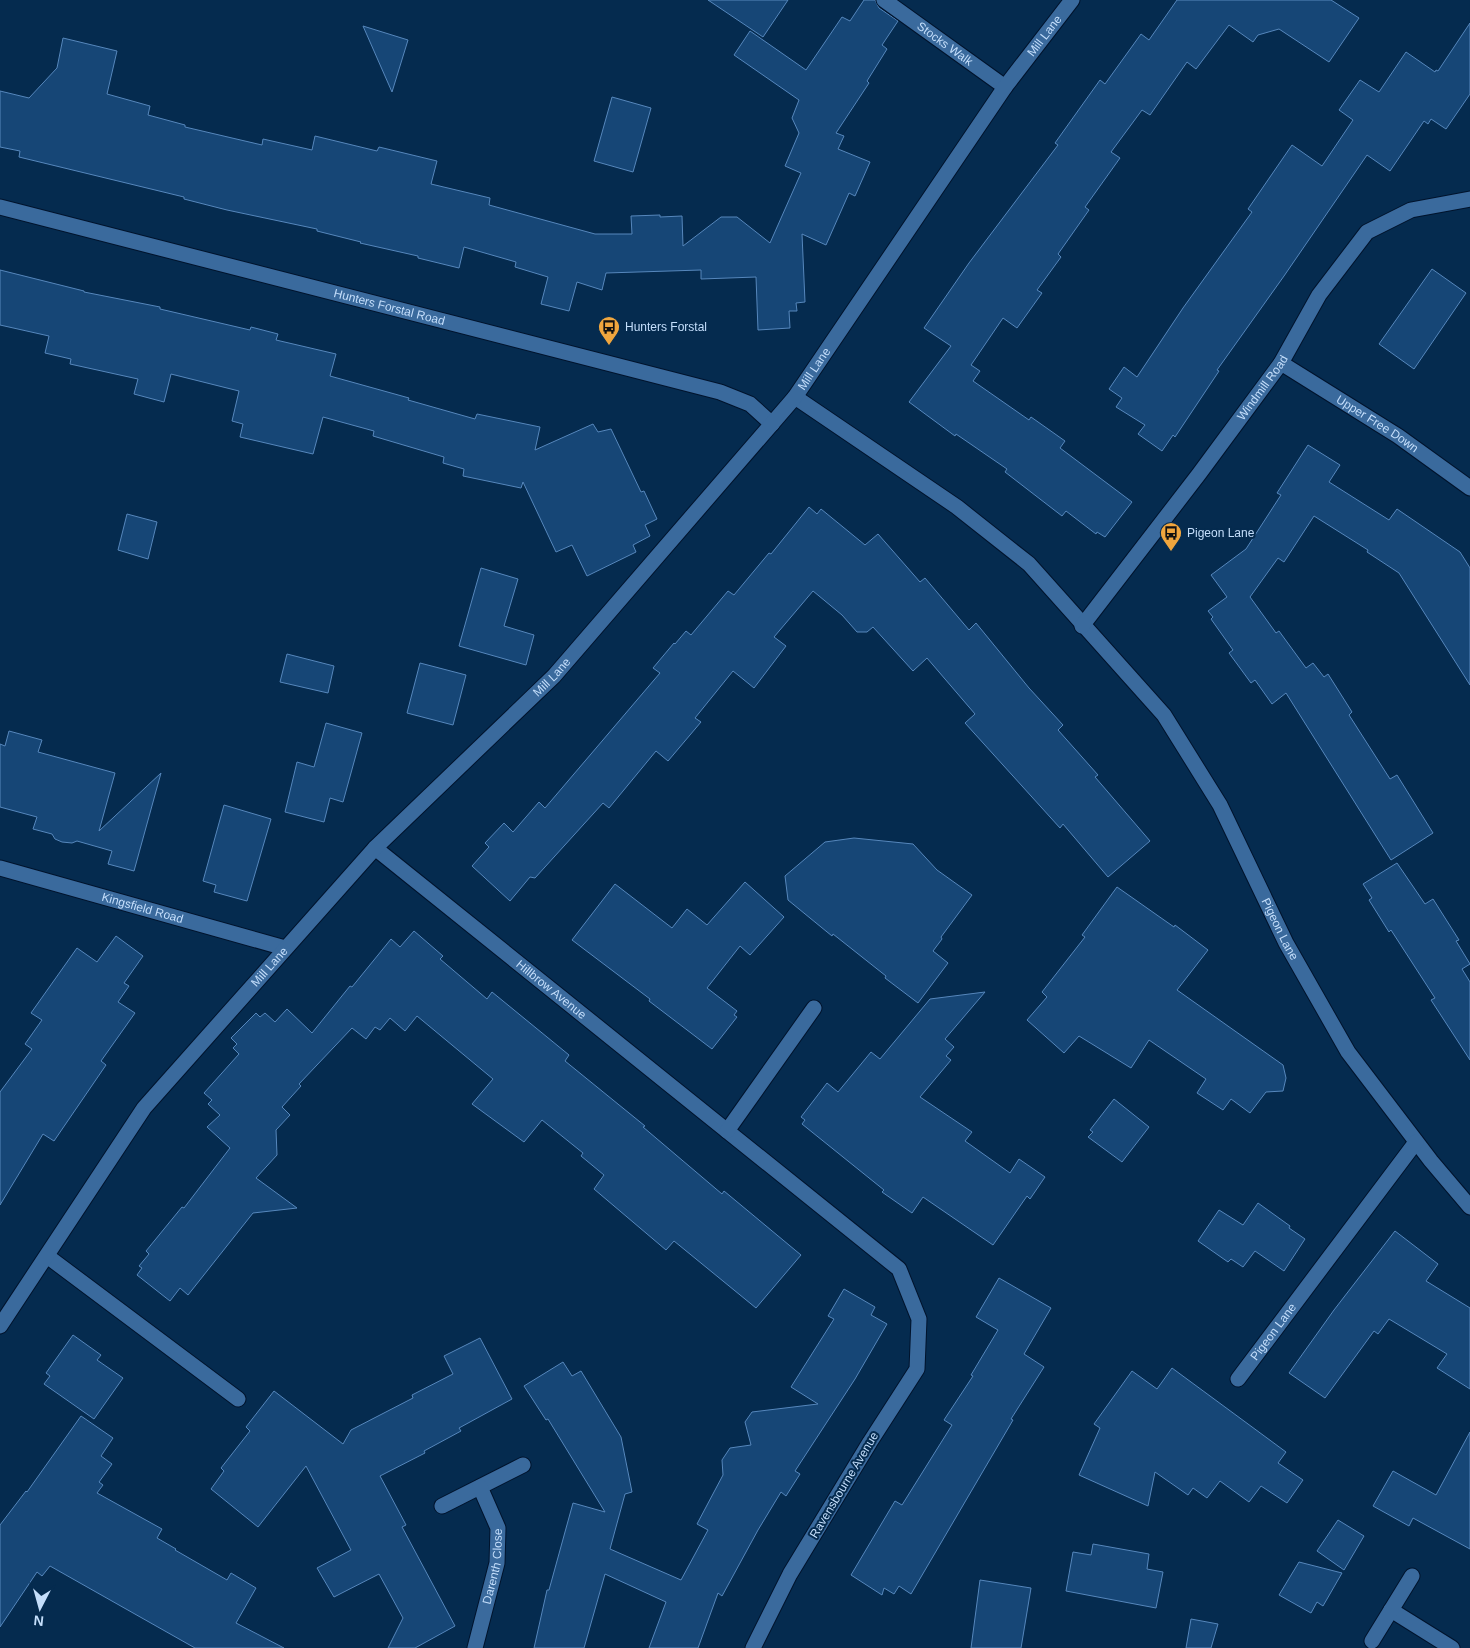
<svg xmlns="http://www.w3.org/2000/svg" width="1470" height="1648" viewBox="0 0 1470 1648" font-family="Arial,sans-serif">
<rect width="100%" height="100%" fill="#052b4f"/>
<path fill="#164676" stroke="#5687bc" d="M708,0h80l-25,37z
M864,0h11l4,8 19,13 -16,24 5,4 -20,32 2,2 -33,50 8,3 -6,13 32,13 -15,34 -6,-3 -23,52 -24,-11 3,68 -9,1 1,8h-8l1,17 -32,2 -2,-53 -55,2v-9l-95,3 -4,17 -25,-8 -8,29 -28,-7 7,-27 -33,-10 1,-5 -52,-15 -5,21 -41,-10v-2l-58,-13 1,-1 -44,-11v-2l-90,-19 -43,-11v-2l-165,-40 1,-6 -20,-4v-56l29,7 28,-30 6,-30 54,13 -10,43 43,12 -2,9 37,10v2l77,18 1,-6 49,11 3,-14 62,15 2,-4 58,14 -6,23 59,14 -1,7 106,29h37l-1,-18 29,-1v2l22,-1 1,30 38,-29h16l33,26 31,-70 -16,-7 14,-33 -7,-15 7,-18 -65,-45 16,-24 56,39 36,-53 8,4z
M1177,0h154l28,18 -30,44 -50,-33 -21,6 -5,7 -24,-17 -33,44 -9,-7 -37,53 -8,-5 -31,42 9,6 -35,49 4,3 -31,44 3,3 -24,33 5,3 -25,35 -14,-10 -32,47 9,6 -7,10 56,39 2,-3 34,24 -5,7 72,54 -27,35 -8,-5 -1,2 -30,-23 -4,5 -57,-44 2,-3 -51,-35 -1,2 -46,-34 42,-56 -27,-18 45,-65 89,-118 -3,-2 45,-63 5,4 36,-50 8,6z
M1470,23v71l-24,35 -15,-10 -3,5 -4,-3 -34,50 -23,-16 -83,121 -67,94 2,1 -44,66 -2,-2 -11,16 -24,-17 7,-9 -29,-18 6,-9 -13,-9 15,-22 13,10 46,-69 69,-96 -4,-3 44,-64 30,21 31,-46 -14,-10 21,-30 19,12 27,-40 29,20 1,-2 2,1z
M363,26l45,14 -16,52z
M612,97l39,11 -18,64 -39,-11z
M1432,269l34,24 -52,76 -35,-25z
M0,270l84,21v1l76,15v2l90,21 1,-3 27,7 -2,6 60,14 -6,22 79,22 -1,2 67,19 2,-5 63,13 -5,23 58,-26 5,8 13,-3 30,63 3,-1 13,28 -12,6 5,11 -17,9 3,7 -49,24 -15,-31 -16,7 -33,-70 -2,6 -58,-12 1,-7 -21,-6 1,-6 -71,-21 1,-5 -51,-14 -10,37 -73,-17 3,-13 -11,-3 7,-30 -68,-17 -7,28 -30,-8 4,-15 -68,-15 1,-5 -26,-6 4,-17 -49,-11z
M1308,445l32,20 -11,17 60,38 8,-11 63,43 10,16v117l-71,-112 -32,-21 1,-2 -54,-34 -30,46 -6,-4 -28,39 26,36 3,-2 27,37 7,-5 11,14 4,-3 24,38 -3,3 41,64 7,-4 36,58 -42,27 -105,-167 -14,11 -17,-24 -4,3 -22,-30 4,-3 -22,-31 2,-2 -5,-6 19,-14 -16,-22 35,-26 35,-54 -4,-2z
M809,507l8,7 4,-5 44,36 13,-11 42,48 5,-4 44,52 7,-7 53,65 34,37 -5,5 40,45 -3,2 55,64 -42,36 -45,-53 -3,4 -95,-105 10,-9 -48,-56 -14,13 -40,-44 -6,5h-10l-15,-17 -29,-24 -39,46 12,9 -32,42 -21,-17 -38,47 6,4 -33,39 -12,-10 -47,57 -6,-5 -68,75 -5,-1 -20,24 -38,-35 17,-19 -4,-4 19,-20 9,9 26,-30 6,6 115,-135 -7,-5 21,-25 1,1 11,-13 5,4 37,-44 6,4 35,-42 2,1z
M127,514l30,8 -9,37 -30,-9z
M481,568l37,11 -14,47 30,9 -8,30 -67,-19z
M287,654l47,12 -6,27 -48,-11z
M420,663l46,12 -13,50 -46,-12z
M326,723l36,10 -19,69 -13,-4 -6,24 -39,-10 12,-50 17,5z
M9,731l33,9 -4,12 77,21 -16,58 62,-58 -27,98 -26,-7 4,-13 -35,-10 -5,2 -10,-1 -7,-3 -3,-5 -19,-5 4,-12 -37,-10v-63l5,2z
M224,805l47,14 -24,82 -33,-9 2,-7 -13,-4z
M854,838l59,6 24,26 35,25 -31,42 1,2 -9,12 15,12 -30,40 -33,-25 1,-2 -53,-42 -1,2 -44,-36 -3,-24 40,-34z
M1397,863l28,41 8,-5 26,41 -3,1 14,23 -8,5 8,13v78l-39,-60 4,-2 -44,-68 -2,2 -20,-32 3,-2 -9,-14z
M745,882l39,35 -34,38 -10,-9 -33,42 30,23 -3,4 3,2 -25,32 -63,-48 1,-2 -78,-59 43,-56 57,44 15,-19 20,16z
M1117,887l57,40 1,-2 33,25 -31,40 106,75 3,13 -3,13 -17,1 -16,21 -19,-14 -8,11 -26,-17 9,-14 -57,-39 -18,28 -52,-32 -15,17 -37,-33 20,-23 -5,-5 43,-55 -3,-2z
M414,931l29,25 -3,3 47,40 5,-7 77,63 -4,6 80,65 -2,1 79,67 2,-3 77,64 -45,53 -82,-67 -8,9 -72,-61 10,-14 -23,-19 2,-3 -41,-33 -18,22 -52,-38 21,-25 -76,-63 -12,15 -15,-13 -10,12 -5,-3 -9,12 -14,-11 -53,56 2,2 -19,21 8,8 -14,15 1,25 -21,23 41,30 -44,5 -65,82 -8,-7 -10,13 -33,-26 5,-7 -3,-2 10,-12 -3,-3 36,-44 2,1 46,-60 -23,-21 13,-12 -12,-11 4,-4 -8,-7 35,-39 -6,-6 4,-4 -6,-6 25,-25 4,4 5,-4 10,9 12,-13 25,24 38,-47 2,1 39,-48 9,8z
M116,936l27,20 -19,27 5,3 -11,16 17,11 -34,48 5,4 -52,76 -11,-7 -43,71v-113l32,-43 -7,-5 17,-24 -11,-7 46,-65 20,14z
M985,992l-40,47 9,8 -8,9 5,4 -31,37 52,35 -7,9 45,32 9,-14 26,18 -15,22 -3,-3 -34,49 -70,-48 -11,16 -30,-21 2,-2 -82,-66 3,-4 -4,-3 26,-34 11,9 33,-40 9,7 50,-60z
M1114,1099l35,28 -27,35 -34,-25 5,-5 -3,-2z
M1258,1203l32,23 -1,2 16,11 -21,32 -29,-20 -12,16 -12,-8 -3,3 -30,-21 21,-31 24,15z
M1395,1231l43,33 -12,17 44,27v81l-33,-21 10,-14 -58,-35 -11,15 -4,-3 -49,67 -36,-25 45,-63z
M999,1278l52,30 -27,46 20,13 -33,52 2,1 -102,174 -12,-8 -5,8 -10,-6 -2,7 -31,-20 44,-74 7,4 50,-80 -8,-5 29,-44 -2,-1 27,-45 -22,-13z
M844,1289l31,18 -4,8 16,9 -32,55 -60,92 5,3 -14,22 -5,-4 -23,38 -36,66 -4,-3 -20,55h-49l17,-46 -61,-28 -21,74h-50l13,-58h2l24,-87 32,9 -57,-93 -2,1 -22,-34 39,-24 9,14 9,-5 40,66 11,55 -7,2 -15,55 71,31 27,-50 -11,-6 26,-49 -1,-15 8,-12 21,-3 -6,-23 7,-10 66,-8 -27,-17 43,-68 -6,-3z
M73,1335l28,20 -4,5 26,18 -29,41 -50,-35 6,-8 -4,-3z
M480,1338l32,61 -53,29 2,3 -37,20 1,2 -45,23 26,49 -4,2 53,99 -40,22h-27l15,-30 -24,-44 -45,23 -17,-29 34,-18 -45,-84 -48,61 -47,-38 13,-18 -3,-3 29,-37 -4,-4 28,-36 69,53 8,-14 62,-32 -1,-3 41,-21 -9,-18z
M1172,1368l114,84 -8,11 25,17 -16,23 -26,-17 -12,16 -29,-21 -13,17 -14,-10 -5,7 -33,-23 -7,34 -69,-31 21,-47 -6,-4 38,-53 25,18z
M81,1416l32,22 -12,18 11,8 -13,18 4,3 -6,8 65,36 -5,9 19,11 -1,1 52,30 4,-7 25,15 -20,35 48,25h-89l-145,-82 -8,10 -5,-4 -37,55v-102l26,-34 1,1z
M1470,1432v117l-57,-31 -4,8 -36,-20 20,-35 43,24z
M1338,1520l26,16 -20,34 -27,-19z
M1093,1544l56,10 -2,15 16,3 -7,36 -90,-17 7,-39 18,3z
M1299,1562l43,11 -19,33 -6,-4 -6,11 -32,-18z
M980,1580l51,8 -10,60h-50z
M1191,1619l27,5 -7,24h-25z"/>
<g fill="none" stroke-linecap="round" stroke-linejoin="round">
<g stroke="#00132c" stroke-width="17">
<g id="minor">
<path id="s1" d="M884,0l121,87"/>
<path id="s2" d="M0,207l720,185 30,12 22,20"/>
<path id="s3" d="M1281,363l117,73 72,52"/>
<path id="s4" d="M795,397l162,110 72,57 135,151 56,90 66,138 62,109 83,109 39,46"/>
<path id="s5" d="M1082,626l117,-152 82,-111 38,-68 48,-63 44,-22 59,-11"/>
<path id="s6" d="M375,848l524,421 20,50 -2,50 -47,73 -80,132 -37,74"/>
<path id="s7" d="M0,868l285,80"/>
<path d="M727,1131l87,-123"/>
<path d="M47,1256l191,143"/>
<path id="s8" d="M0,1326l144,-218 231,-260 179,-172 241,-279 210,-310 67,-87"/>
<path id="s9" d="M1238,1379l178,-237"/>
<path d="M442,1506l81,-41"/>
<path d="M1391,1610l61,38"/>
<path d="M1372,1641l40,-65"/>
<path id="s10" d="M475,1648l22,-85 1,-35 -18,-41"/>
</g>
</g>
<use href="#minor" stroke="#3a6a9d" stroke-width="15"/>
</g>
<defs>
<g id="bus-pin" transform="scale(1.125)"><path d="M0 17L-7.5 6A9.5 9.5 0 1 1 7.5 6Z" fill="#f0a63e" stroke="#052b4f"/><path d="M-5-6H5V4H4V6H2V4H-2V6H-4V4H-5ZM-3.5-4V0h7V-4ZM-3.5 1.2v1.5H-2V1.2ZM2 1.2v1.5H3.5V1.2Z" fill="#111"/></g>
</defs>
<g fill-rule="evenodd">
<use href="#bus-pin" x="609" y="327"/>
<use href="#bus-pin" x="1171" y="533"/>
</g>
<g text-anchor="middle" stroke-width="4" stroke-linejoin="round" paint-order="stroke">
<g font-size="12" fill="#c4defb" stroke="#052b4f">
<text dy="4" stroke="none"><textPath href="#s8" startOffset="1665">Mill Lane</textPath></text>
<text dy="4" stroke="none"><textPath href="#s1" startOffset="75">Stocks Walk</textPath></text>
<text dy="4" stroke="none"><textPath href="#s2" startOffset="402">Hunters Forstal Road</textPath></text>
<text dy="4" stroke="none"><textPath href="#s8" startOffset="1260">Mill Lane</textPath></text>
<text dy="4" stroke="none"><textPath href="#s5" startOffset="299">Windmill Road</textPath></text>
<text dy="4" stroke="none"><textPath href="#s3" startOffset="114">Upper Free Down</textPath></text>
<text dy="4" stroke="none"><textPath href="#s8" startOffset="855">Mill Lane</textPath></text>
<text dy="4" stroke="none"><textPath href="#s7" startOffset="148">Kingsfield Road</textPath></text>
<text dy="4" stroke="none"><textPath href="#s4" startOffset="734">Pigeon Lane</textPath></text>
<text dy="4" stroke="none"><textPath href="#s8" startOffset="450">Mill Lane</textPath></text>
<text dy="4" stroke="none"><textPath href="#s6" startOffset="226">Hillbrow Avenue</textPath></text>
<text dy="4" stroke="none"><textPath href="#s9" startOffset="59">Pigeon Lane</textPath></text>
<text transform="translate(844 1485) rotate(-59)" y="4">Ravensbourne Avenue</text>
<text dy="4" stroke="none"><textPath href="#s10" startOffset="84">Darenth Close</textPath></text>
</g>
<g font-size="12" fill="#c4defb" stroke="#052b4f" text-anchor="start">
<text x="625" y="331">Hunters Forstal</text>
<text x="1187" y="537">Pigeon Lane</text>
</g>
</g>
<g transform="translate(40 1608) rotate(186)" stroke="#052b4f" stroke-width="4" paint-order="stroke">
<path d="M0-4L9 19L0 12L-9 19Z" fill="#c4defb"/>
<text y="-8" font-size="14" font-weight="bold" text-anchor="middle" fill="#c4defb">N</text>
</g>
</svg>
